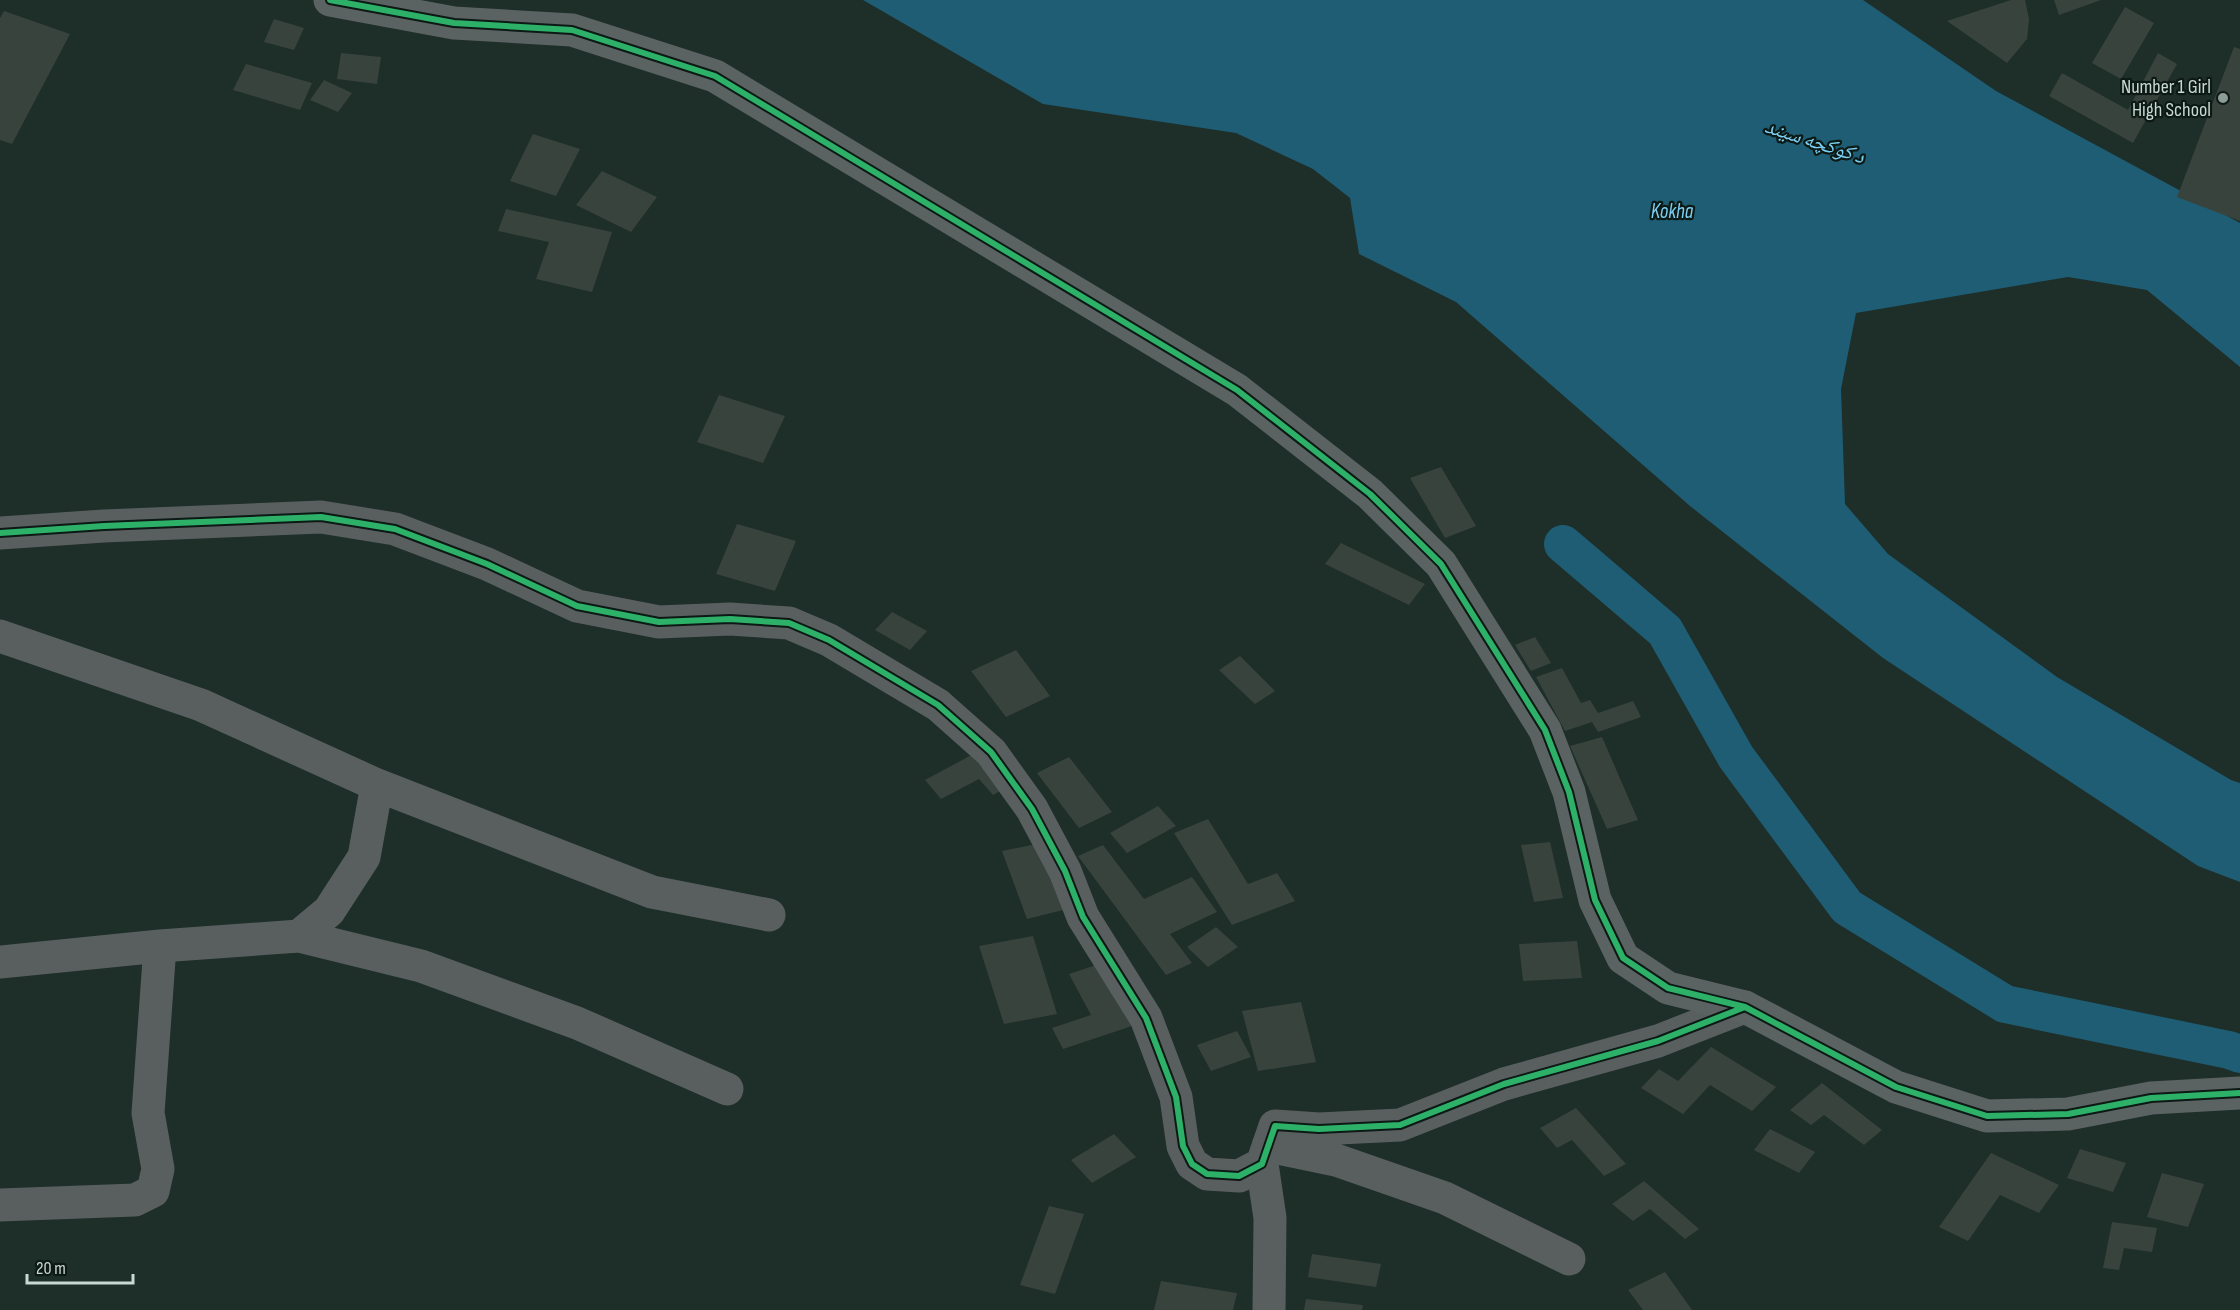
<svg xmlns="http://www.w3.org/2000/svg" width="2240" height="1310" viewBox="0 0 2240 1310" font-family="'Sofia Sans Condensed','Noto Naskh Arabic',sans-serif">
<rect width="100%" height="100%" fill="#1e2e29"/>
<path fill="#1e5d74" d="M863,0h1000l133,91 244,132v144l-93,-77 -79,-13 -212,36 -15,76 4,115 43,50 169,123 174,103 9,3v99l-42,-16 -315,-208 -193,-152 -234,-204 -97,-48 -9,-56 -37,-29 -77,-36 -193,-29z"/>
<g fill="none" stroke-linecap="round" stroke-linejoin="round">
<path stroke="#1e5d74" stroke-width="38" d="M1563,544l102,87 71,126 111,150 158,97 224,46 11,4"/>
</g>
<path fill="#39433e" d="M2011,0h14l4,19 -2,20 -20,24 -60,-42z
M2054,0h47l-42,15z
M2125,7l29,16 -33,56 -29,-16z
M4,11l66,23 -58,110 -12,-4v-122z
M274,19l30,9 -10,22 -30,-8z
M2234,47l6,2v172l-63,-24z
M341,53l40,4 -4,27 -40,-5z
M2158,53l19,11 -44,79 -84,-47 13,-23 66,37z
M246,64l66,19 -12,27 -67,-20z
M324,80l28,13 -14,19 -28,-12z
M533,134l47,15 -24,47 -46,-15z
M602,171l55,26 -26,35 -55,-27z
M506,209l106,23 -20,60 -56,-13 13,-37 -51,-11z
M719,395l66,21 -22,47 -66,-21z
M1441,467l35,59 -31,12 -35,-60z
M737,524l59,17 -21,50 -59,-17z
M1341,543l84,41 -16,21 -84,-41z
M892,612l35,19 -17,19 -35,-20z
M1535,637l16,26 -20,8 -16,-26z
M1016,650l34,46 -44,21 -35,-46z
M1240,656l35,35 -20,13 -36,-34z
M1562,668l19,35 9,-3 8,13 35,-12 8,16 -43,15 -6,-10 -27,9 -29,-54z
M1602,737l36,83 -31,9 -37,-83z
M977,752l30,35 -14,8 -14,-16 -38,20 -16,-19z
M1069,757l43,55 -33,16 -42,-55z
M1158,806l18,20 -49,27 -17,-20z
M1208,819l40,65 29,-11 18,28 -63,24 -58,-92z
M1046,842l25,66 -44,11 -25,-68z
M1550,842l13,56 -29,4 -13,-57z
M1103,845l41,54 48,-22 25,35 -47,22 22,29 -26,12 -88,-119z
M1216,927l22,20 -30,20 -21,-20z
M1033,936l24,78 -53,10 -25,-78z
M1577,941l5,37 -59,3 -4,-37z
M1099,964l33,62 -69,23 -11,-21 39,-13 -22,-41z
M1301,1002l15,60 -58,9 -16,-60z
M1237,1031l14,26 -40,14 -14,-26z
M1711,1047l65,40 -24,24 -42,-26 -27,29 -42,-26 18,-19 19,12z
M1822,1083l60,47 -18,15 -40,-30 -13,10 -21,-15z
M1576,1108l50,56 -22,12 -32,-36 -15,8 -17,-20z
M1770,1129l45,23 -16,21 -45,-23z
M1114,1134l22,23 -44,26 -21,-23z
M2080,1149l46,14 -13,29 -46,-14z
M1991,1153l68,32 -20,28 -39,-18 -32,46 -29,-14z
M2162,1173l42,11 -16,43 -41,-10z
M1644,1181l55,48 -14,10 -35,-30 -17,12 -21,-17z
M1049,1206l35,8 -29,80 -35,-9z
M2112,1222l45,6 -5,24 -28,-4 -5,22 -16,-2z
M1312,1254l69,10 -5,23 -68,-10z
M1665,1272l27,38h-49l-15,-20z
M1161,1281l76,12 -4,17h-79z
M1306,1299l57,6 -1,5h-58z"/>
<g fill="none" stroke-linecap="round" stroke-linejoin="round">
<path stroke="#595f5f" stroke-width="33" d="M0,533l104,-7 217,-9 74,12 92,35 90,42 82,16 71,-3 59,4 40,17 109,65 53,47 41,57 33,62 18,46 63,101 30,79 7,49 9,18 15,10 32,2 23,-12 13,-38 44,3 81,-4 104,-41 154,-43 87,-34
M0,636l201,69 176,80 275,107 117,23
M299,936l30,-25 35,-54 13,-72
M0,962l160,-16 139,-10 122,30 156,57 150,66
M1268,1146l68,14 109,38 124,61
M1262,1164l8,54 -1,92
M0,1205l135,-5 18,-9 5,-22 -10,-56 12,-167"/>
<path stroke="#5b6362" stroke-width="33" d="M330,0l124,23 118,7 143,46 522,314 133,104 71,70 104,166 24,62 26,108 28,58 45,30 77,19 151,80 91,29 81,-2 83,-16 89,-5"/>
<g stroke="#0d1915" stroke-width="10">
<path id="cycleway" d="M330,0l124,23 118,7 143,46 522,314 133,104 71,70 104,166 24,62 26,108 28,58 45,30 77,19 151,80 91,29 81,-2 83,-16 89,-5
M0,533l104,-7 217,-9 74,12 92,35 90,42 82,16 71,-3 59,4 40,17 109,65 53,47 41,57 33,62 18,46 63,101 30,79 7,49 9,18 15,10 32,2 23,-12 13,-38 44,3 81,-4 104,-41 154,-43 87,-34"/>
</g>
<use href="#cycleway" stroke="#2db169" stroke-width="6"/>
</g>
<circle fill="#8c9c97" stroke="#0d1915" stroke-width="2" cx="2223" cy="98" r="6"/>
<g text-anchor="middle" stroke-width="4.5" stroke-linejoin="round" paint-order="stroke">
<g font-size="20" fill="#c8d8d2" stroke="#0d1915" text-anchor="end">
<text x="2211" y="93">Number 1 Girl<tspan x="2211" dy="23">High School</tspan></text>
</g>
<g font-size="21" font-style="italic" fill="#7bcff2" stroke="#0d1915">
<text transform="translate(1815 141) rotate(18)" y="7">د کوکچه سیند</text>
<text x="1672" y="218">Kokha</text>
</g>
</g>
<path d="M27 1274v9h106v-9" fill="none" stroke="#c8d8d2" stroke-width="3"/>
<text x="36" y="1274" font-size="18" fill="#c8d8d2" stroke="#0d1915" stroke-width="4.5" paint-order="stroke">20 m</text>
</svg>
